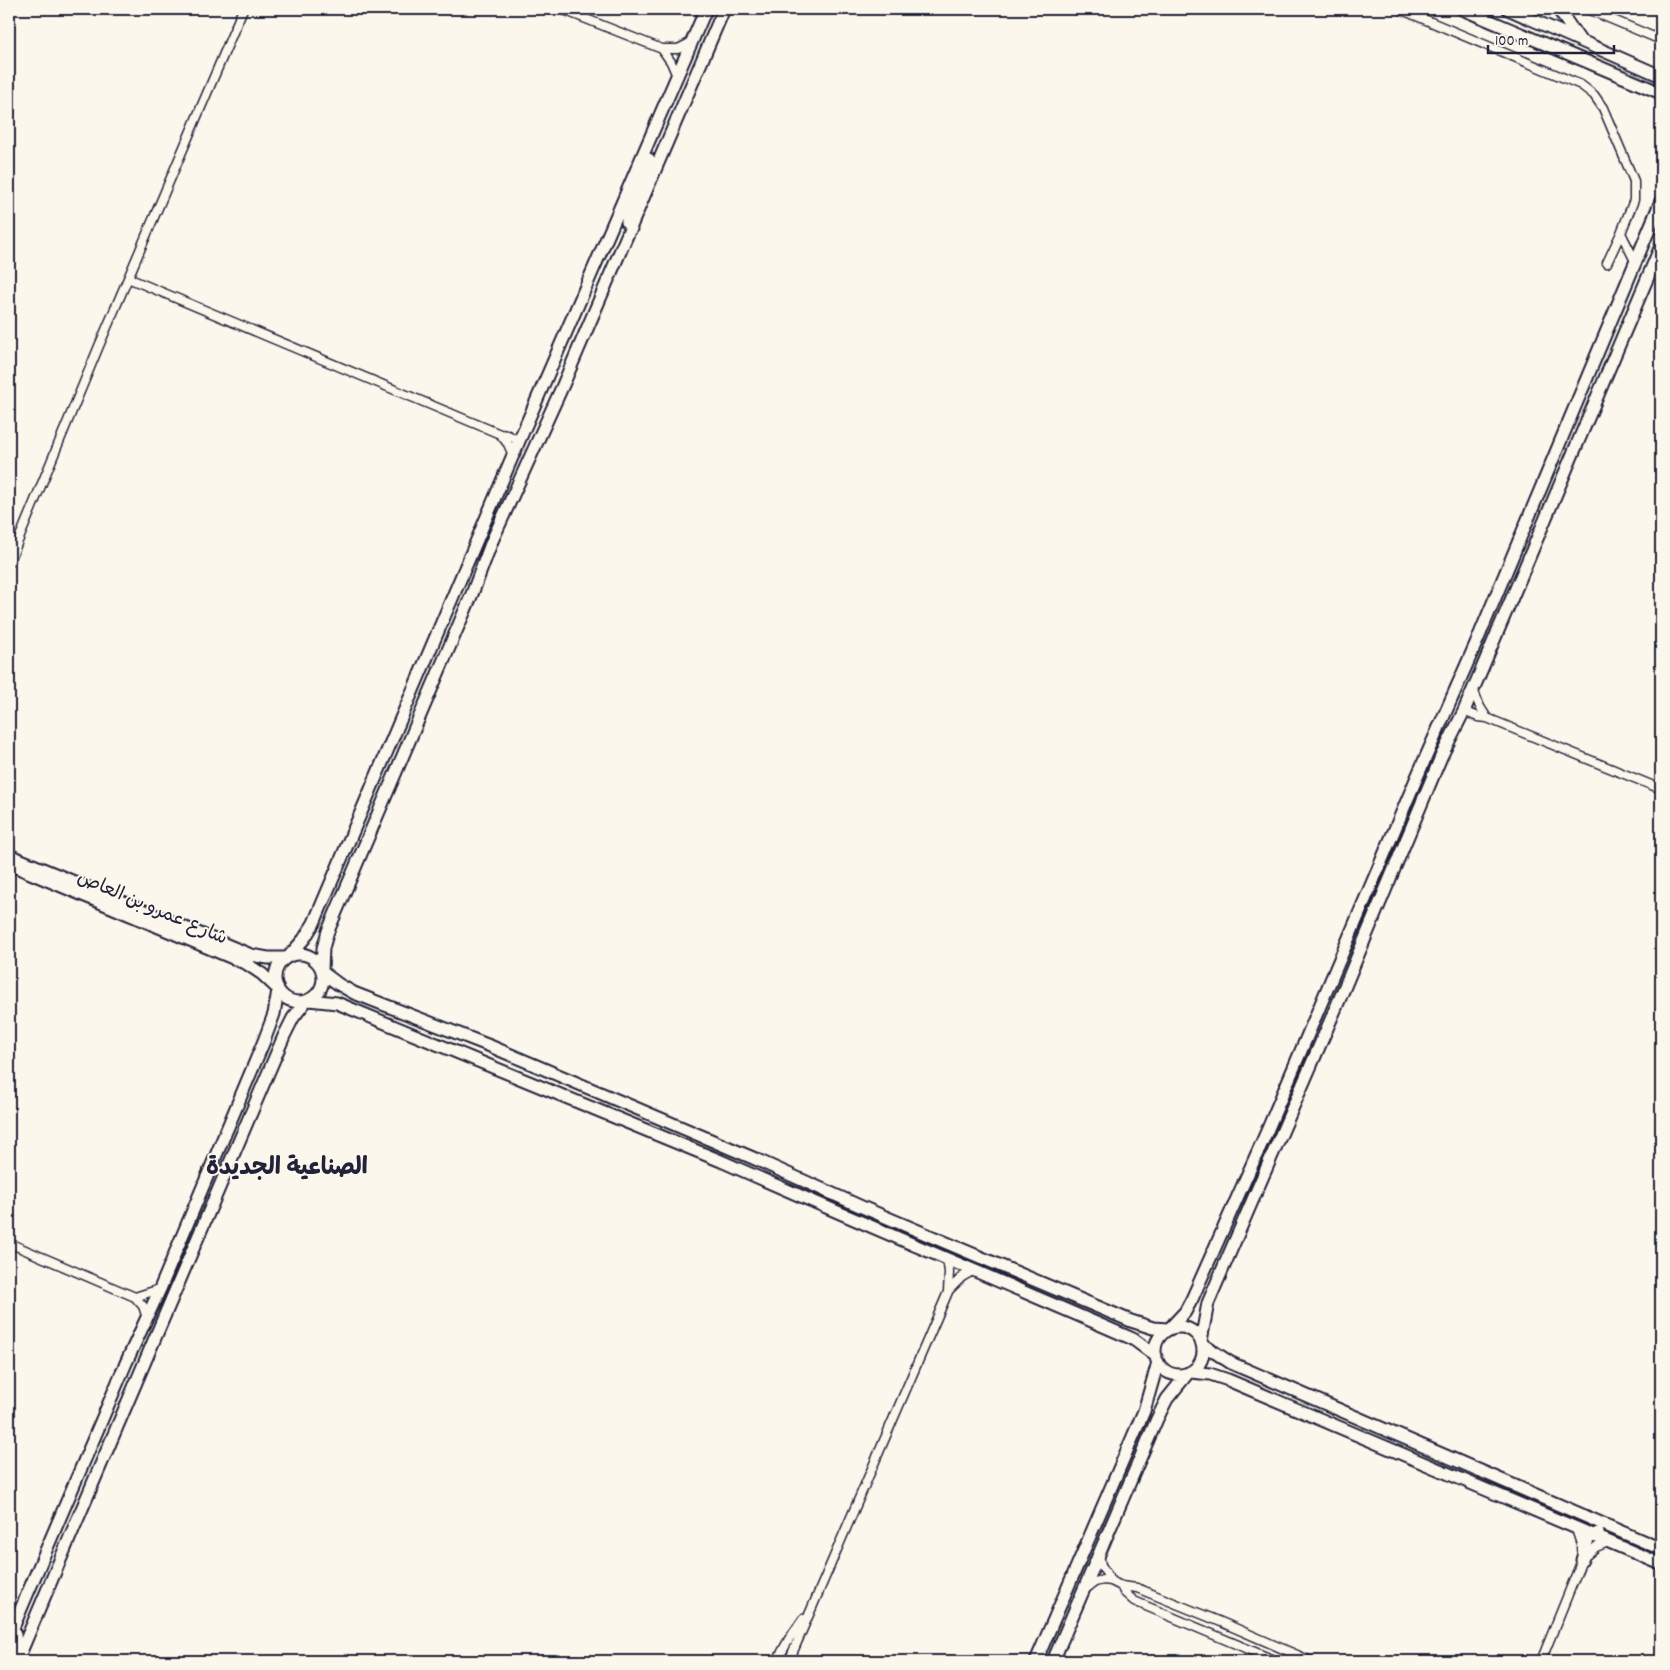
<svg xmlns="http://www.w3.org/2000/svg" width="1670" height="1670" viewBox="0 0 1670 1670" font-family="Dekko,'Playpen Sans Arabic',sans-serif">
<rect width="100%" height="100%" fill="#fbf7ec"/>
<filter id="ink" filterUnits="userSpaceOnUse"><feTurbulence type="fractalNoise" baseFrequency=".02" numOctaves="2"/><feDisplacementMap in="SourceGraphic" scale="10" xChannelSelector="R" yChannelSelector="G"/><feConvolveMatrix kernelMatrix="1 2 1 2 8 2 1 2 1" color-interpolation-filters="sRGB"/></filter>
<g filter="url(#ink)">
<g fill="none" stroke-linecap="round" stroke-linejoin="round">
<g stroke="#22223b" stroke-width="11">
<path id="street" d="M561,9l101,40h16l14,-7
M1400,9l181,76 13,10 9,13 31,73v19l-13,33 14,28
M1587,9l74,31
M662,49l9,13 6,14
M1607,263l14,-30
M128,278l372,156 8,1 11,6
M500,434l8,10 5,11
M9,563l90,-217 144,-337
M1473,689l7,18 7,11
M1464,711l14,6 9,1 174,71
M9,1243l126,54 8,9 4,12
M949,1290l13,-13 12,-7
M135,1297l25,-8
M1099,1554l2,11 10,16
M1583,1558l13,-11 12,-5
M1121,1586l3,6 10,9 142,60
M1084,1590l11,-8 8,-2 8,1 10,5 16,2 84,34 90,39
M777,1661l12,-22 14,-20
M789,1661l159,-369 1,-20 -2,-14
M1541,1661l41,-101v-13l-6,-18"/>
</g>
<g stroke="#22223b" stroke-width="15">
<path id="secondary" d="M1462,9l199,84
M1508,9l153,67
M1558,9l21,30
M631,229l-4,-7v-7l22,-56
M9,855l242,100 17,3h17
M9,864l238,100 15,10 16,15
M275 978a24 24 0 1 1 48 0a24 24 0 1 1-48 0Z
M290,955l14,-16 10,-16 205,-482 187,-432
M322,970l1,-22 5,-17 144,-337 20,-53 71,-156 161,-376
M322,972l16,12 16,9 136,53 263,112 109,49 269,114 22,7 15,1
M309,1000l28,3 384,158c137,61 275,118 412,178l23,17
M1155 1351a24 24 0 1 1 48 0a24 24 0 1 1-48 0Z
M1170,1328l15,-16 7,-13 75,-168 150,-354 60,-136 184,-440
M1201,1341l7,-38 127,-293 106,-253 23,-46 197,-465
M1202,1344l29,19 430,186
M1191,1372l19,2 18,6 433,184
M1582,1560l6,-21 10,-6
M9,1637l117,-274 34,-74 104,-248 10,-27 4,-24
M9,1661c4,-11 10,-20 4,-32
M17,1661l267,-625 9,-18 13,-17
M1036,1661l108,-250 14,-49
M1053,1661l104,-242 10,-20 21,-26"/>
</g>
<use href="#street" stroke="#fbf7ec" stroke-width="8"/>
<use href="#secondary" stroke="#fbf7ec" stroke-width="11"/>
</g>
</g>
<g text-anchor="middle" stroke-width="4" stroke-linejoin="round" paint-order="stroke">
<g font-size="19" fill="#22223b" stroke="#fbf7ec">
<text transform="translate(153 906) rotate(23)" y="7">شارع عمرو بن العاص</text>
</g>
<g font-size="24" font-weight="bold" fill="#22223b" stroke="#fbf7ec">
<text x="287" y="1174">الصناعية الجديدة</text>
</g>
</g>
<rect width="1670" height="1670" fill="none" stroke="#fbf7ec" stroke-width="30"/>
<rect x="15" y="15" width="1640" height="1640" fill="none" stroke="#22223b" stroke-width="2" filter="url(#ink)"/>
<path d="M1488 45v8h126v-8" fill="none" stroke="#22223b" stroke-width="2.5"/>
<text x="1495" y="45" font-size="15" fill="#22223b" stroke="#fbf7ec" stroke-width="4" paint-order="stroke">100 m</text>
</svg>
